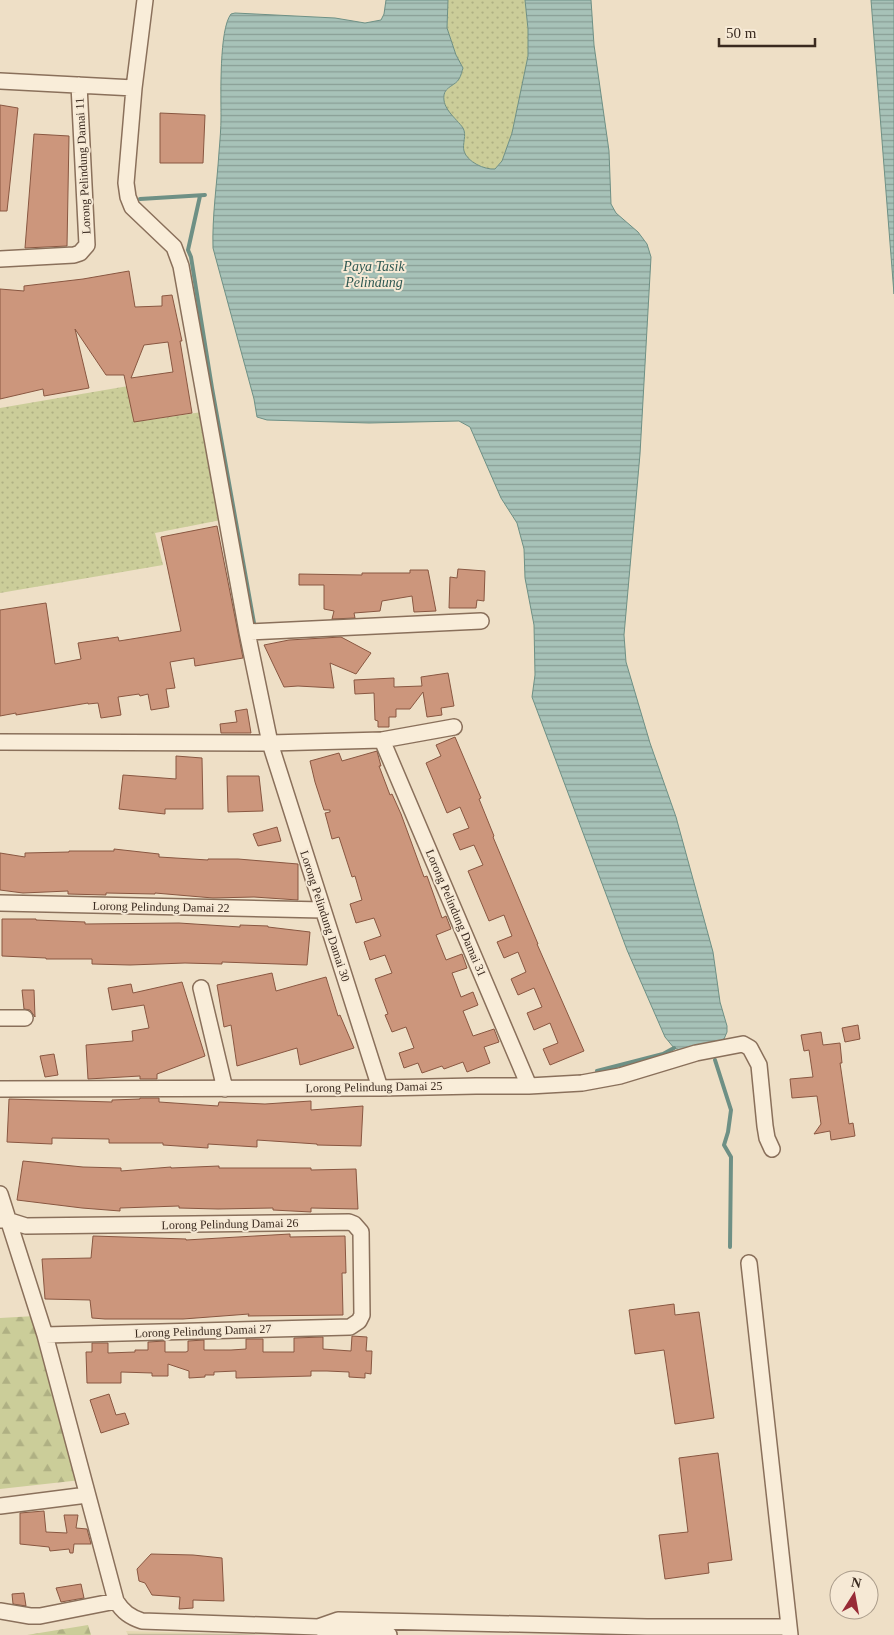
<svg xmlns="http://www.w3.org/2000/svg" width="894" height="1635" viewBox="0 0 894 1635" font-family="'Times New Roman',serif">
<defs>
<pattern id="farmland-rules" width="6" height="5" patternUnits="userSpaceOnUse" patternTransform="scale(1.25)"><rect width="6" height="5" fill="#e4d8b3"/><path d="M0 2.5h6" fill="none" stroke="#c4ba9a"/></pattern>
<pattern id="grass-dots" width="8" height="8" patternUnits="userSpaceOnUse" patternTransform="scale(1.25)"><rect width="8" height="8" fill="#cbcd99"/><path d="M2 2h.1M6 6h.1" fill="none" stroke="#afb083" stroke-width="1.8" stroke-linecap="round"/></pattern>
<pattern id="forest-firs" width="22" height="20" patternUnits="userSpaceOnUse" patternTransform="scale(1.25)"><rect width="22" height="20" fill="#cbcd99"/><path d="M5 1l3.5 6h-7zM16 11l3.5 6h-7z" fill="#afb083"/></pattern>
<pattern id="water-rules" width="6" height="5" patternUnits="userSpaceOnUse" patternTransform="scale(1.25)"><rect width="6" height="5" fill="#a7c2b8"/><path d="M0 2.5h6" fill="none" stroke="#899e95"/></pattern>
</defs>
<rect width="100%" height="100%" fill="#eedfc6"/>
<path fill="url(#farmland-rules)" d="M126,1631l151,4h-149z"/>
<path fill="url(#grass-dots)" d="M448,0h77l3,29v27l-16,77 -10,28 -7,8c-10,1 -28,-7 -31,-18 -2,-7 3,-16 -1,-23 -7,-10 -21,-18 -19,-32 1,-9 12,-11 15,-17 2,-3 3,-8 4,-11l-7,-13 -9,-27z
M134,385l8,36 60,-9 24,107 -71,14 8,32 -163,28v-185z"/>
<path fill="url(#forest-firs)" d="M35,1316l46,164 -81,9v-171z
M88,1625l3,10h-64z"/>
<path fill="url(#water-rules)" stroke="#6e9085" d="M386,0h62l-1,28 9,27 7,13c-1,3 -2,8 -4,11 -3,6 -14,8 -15,16 -2,14 12,23 19,33 4,7 -1,16 1,23 3,11 21,19 31,18l7,-8 10,-28 16,-77v-27l-3,-29h66l3,45 15,106 2,53 5,9 22,19 9,12 4,13 -11,197 -16,181 2,27 24,81 26,74 37,135 7,50 7,24v6l-3,7 -9,4 -35,7 -6,-2 -9,-11 -38,-87 -95,-253 3,-22 -1,-50 -9,-47 -1,-29 -7,-26 -16,-25 -31,-71 -11,-6 -90,2 -102,-3 -10,-3 -3,-18 -41,-151c-1,-32 4,-64 6,-96 1,-12 2,-24 2,-35 0,-21 -2,-88 10,-103l4,-1 100,5 30,5 16,-3 3,-6z
M871,0h23v294z"/>
<g fill="none" stroke-linecap="round" stroke-linejoin="round">
<path stroke="#6e9085" stroke-width="4" d="M200,196l-12,54 3,7 21,131 42,235
M140,199l65,-4
M715,1060l16,50 -3,22 -4,13 7,12 -1,90
M597,1071l66,-17 11,-6"/>
</g>
<path fill="#cc967c" stroke="#895741" fill-rule="evenodd" d="M0,105l18,3 -11,103h-7z
M160,113l45,2 -2,48h-43z
M34,134l35,2 -2,110 -42,2z
M129,271l6,36 27,-1v-10l10,-1 10,46h-2l12,72 -58,9 -10,-47h-18l-31,-46 14,59 -45,8 -1,-7 -43,10v-110l24,2v-5l59,-7zM168,342l5,30 -42,6 13,-33z
M217,526l26,132 -48,8 -1,-8 -24,4 5,26 -9,1 3,18 -18,3 -3,-16 -8,2 -1,-2 -21,3 3,18 -20,3 -3,-15 -10,1v-1l-72,12v-2l-16,3v-106l46,-7 9,61 26,-5 -3,-16 40,-6 1,4 62,-10 -20,-94z
M458,569l27,2 -1,30 -7,-1 -1,8h-27l1,-31 7,1z
M410,570h18l8,41 -22,1 -2,-16 -30,5 -2,10 -26,2 1,5 -23,1 2,-8 -10,-2v-24h-25v-11l63,1v-2h48z
M341,637l30,16 -15,21 -26,-11 4,25 -36,-2 -14,1 -20,-42 25,-5z
M448,673l6,33 -13,2 1,7 -15,2 -4,-25 -13,17h-14v8h-7v10h-11v-6l-3,-1 -1,-27 -19,1 -1,-14 40,-2v9l28,-1 -1,-9z
M247,709l4,24h-30l-1,-9 17,-2 -2,-11z
M455,737l26,61 -2,1 15,37 -1,1 45,107h-1l47,107 -34,14 -7,-16 15,-6 -8,-20 -16,7 -7,-17 15,-6 -8,-19 -16,7 -7,-16 15,-7 -8,-20 -14,6 -7,-16 15,-6 -8,-21 -15,6 -21,-50 15,-6 -9,-20 -14,5 -7,-16 16,-6 -9,-21 -13,6 -21,-50 15,-7 -5,-11z
M377,751l4,15h-2l11,29 2,-1 9,20 23,63 3,-1 15,42 4,-2 5,13 -15,6 10,25 16,-6 5,14 -15,5 9,24 12,-5 5,13 -15,6 10,25 21,-7 5,13 -15,5 6,16 -23,9 -4,-10 -19,7 -2,-3 -20,7 -4,-10 -14,5 -5,-15 15,-5 -8,-21 -14,5 -7,-17 3,-1 -13,-35 17,-6 -7,-18 -15,5 -6,-18 17,-6 -7,-18 -18,5 -6,-19 12,-4 -7,-24 -3,1 -13,-40 -7,2 -7,-26 5,-1v-2h-6l-9,-28 -5,-21 29,-8 3,8z
M176,756l26,2 1,51h-38v5l-46,-5 4,-34 53,4z
M227,776h32l4,35 -35,1z
M277,827l4,14 -23,5 -5,-12z
M114,849l45,5v3l49,3v-1h30l60,5v36l-44,-3 -41,1 -58,-5v1l-49,-1v2l-38,-1v-3l-45,2 -23,-3v-37l25,4v-4l44,-1v-1h45z
M2,919h34v1l49,2v2l94,-1 61,4v-2l28,1v1l42,5 -3,33 -85,-3v2l-37,-1 -55,2 -38,-1v-5h-46v-1l-44,-2z
M272,973l4,18 50,-14 12,39 2,-1 14,33 -54,17 -3,-17 -60,18 -6,-41 -7,2 -7,-42z
M182,982l23,74 -48,18v5h-17v-3l-52,3 -2,-34 47,-4 -1,-10 17,-3 -5,-23 -32,5 -4,-22 23,-4 2,9z
M22,990h12l1,27 -5,-7 -6,-1z
M858,1025l2,14 -15,3 -3,-14z
M821,1032l2,13 17,-2 2,20h-2l9,61 4,-1 2,13 -24,4 -1,-9 -16,3 7,-10 -4,-28 -25,2 -2,-19 23,-2 -4,-27 -5,1 -3,-16z
M54,1054l4,21 -13,2 -5,-21z
M140,1098h19v4l59,4 1,-4 46,2 46,-3v9l52,-4 -2,40 -44,-1v-1l-60,-4v7l-49,-3v4l-45,-3v-2h-54v-4l-57,-1v6l-45,-2 2,-43 103,3v-2l28,-1z
M23,1161l60,6 38,1v3l50,-4v1l48,-2v2h92v2l45,-1 2,40 -47,-1v4l-38,-2v-2l-55,1 -39,-1v-2l-59,2v3l-38,-3 -65,-8z
M290,1234v3l55,-1 1,37h-4l1,42 -95,1 1,-2 -66,5h-78l-13,-1 -2,-18 -45,-1 -3,-40 49,-1 2,-22 93,3v1z
M674,1304l1,11 24,-3 15,106 -39,6 -11,-74 -29,4 -6,-44z
M352,1336l15,1 -1,14h6l-1,23 -6,-1v5l-16,-1v-5l-22,-1h-16v5l-75,2v-7l-22,1v3h-9v2l-16,1v-7l-21,-7v12h-16v-3l-31,-1v11h-34l-1,-31h6v-9h16v10l27,-1v-2h13v-8l17,-1v11h21l2,-1v-10l16,-1v10h27l15,-1v-10h17v13h31v-14l29,-1v12l28,2z
M109,1394l7,21 9,-2 4,11 -28,9 -11,-33z
M718,1453l14,107 -24,3 1,10 -44,6 -6,-44 29,-3 -9,-74z
M44,1511l2,21 21,1 -3,-18h14l-2,13 11,1 4,15h-17l-1,9h-3l-1,-4 -19,2 -1,-4 -29,-3v-31z
M151,1554l42,1 29,3 2,43 -31,-1v8l-14,1 1,-12 -28,-2 -7,-12 -6,-2 -2,-12z
M81,1584l3,14 -23,4 -5,-14z
M24,1593l2,13 -13,-2 -1,-10z"/>
<g fill="none" stroke-linecap="round" stroke-linejoin="round">
<g stroke="#8a705b" stroke-width="18">
<path id="street" d="M145,0l-11,88 -8,95 2,14 4,10 42,40 7,19 66,366 23,111 110,345
M0,81l134,7
M0,259l74,-4 6,-2 7,-8 -8,-160
M247,632l234,-11
M382,740l147,346
M0,742l270,1 112,-3 72,-13
M0,903l323,7
M201,988l24,101
M0,1018h25
M0,1089l380,-1 96,-2h53l53,-3 38,-7 76,-23 47,-9 7,4 9,17 6,61 2,12 5,11
M0,1194l45,141 71,266c7,11 14,16 26,20l176,6 19,7 52,1
M0,1220h7l19,6 323,-4 5,2 7,8 1,83 -3,6 -9,6 -305,8
M749,1263l41,372
M0,1506l87,-11
M0,1611l30,5h10l76,-15
M318,1627l20,-7 309,7h142"/>
</g>
<use href="#street" stroke="#f9edd9" stroke-width="15"/>
</g>
<g text-anchor="middle" stroke-width="4" stroke-linejoin="round" paint-order="stroke">
<g font-size="12" fill="#3a2a1f" stroke="#f6e9d5">
<text transform="translate(83 166) rotate(-93)" y="4">Lorong Pelindung Damai 11</text>
<text transform="translate(161 907) rotate(1)" y="4">Lorong Pelindung Damai 22</text>
<text transform="translate(456 913) rotate(67)" y="4">Lorong Pelindung Damai 31</text>
<text transform="translate(325 916) rotate(72)" y="4">Lorong Pelindung Damai 30</text>
<text transform="translate(374 1087) rotate(-1)" y="4">Lorong Pelindung Damai 25</text>
<text transform="translate(230 1224) rotate(-1)" y="4">Lorong Pelindung Damai 26</text>
<text transform="translate(203 1331) rotate(-2)" y="4">Lorong Pelindung Damai 27</text>
</g>
<g font-size="14" font-style="italic" fill="#2f5953" stroke="#f6e9d5">
<text x="374" y="271">Paya Tasik<tspan x="374" dy="16">Pelindung</tspan></text>
</g>
</g>
<g transform="translate(854 1595) rotate(11)"><circle r="24" fill="#f6e9d5" stroke="#ab9d8c"/>
<path d="M0-4L9 19L0 12L-9 19Z" fill="#982b36"/>
<text y="-8" font-size="14" font-weight="bold" text-anchor="middle" fill="#3a2a1f">N</text>
</g>
<path d="M719 38v8h96v-8" fill="none" stroke="#3a2a1f" stroke-width="2.5"/>
<text x="726" y="38" font-size="15" fill="#3a2a1f" stroke="#f6e9d5" stroke-width="4" paint-order="stroke">50 m</text>
</svg>
